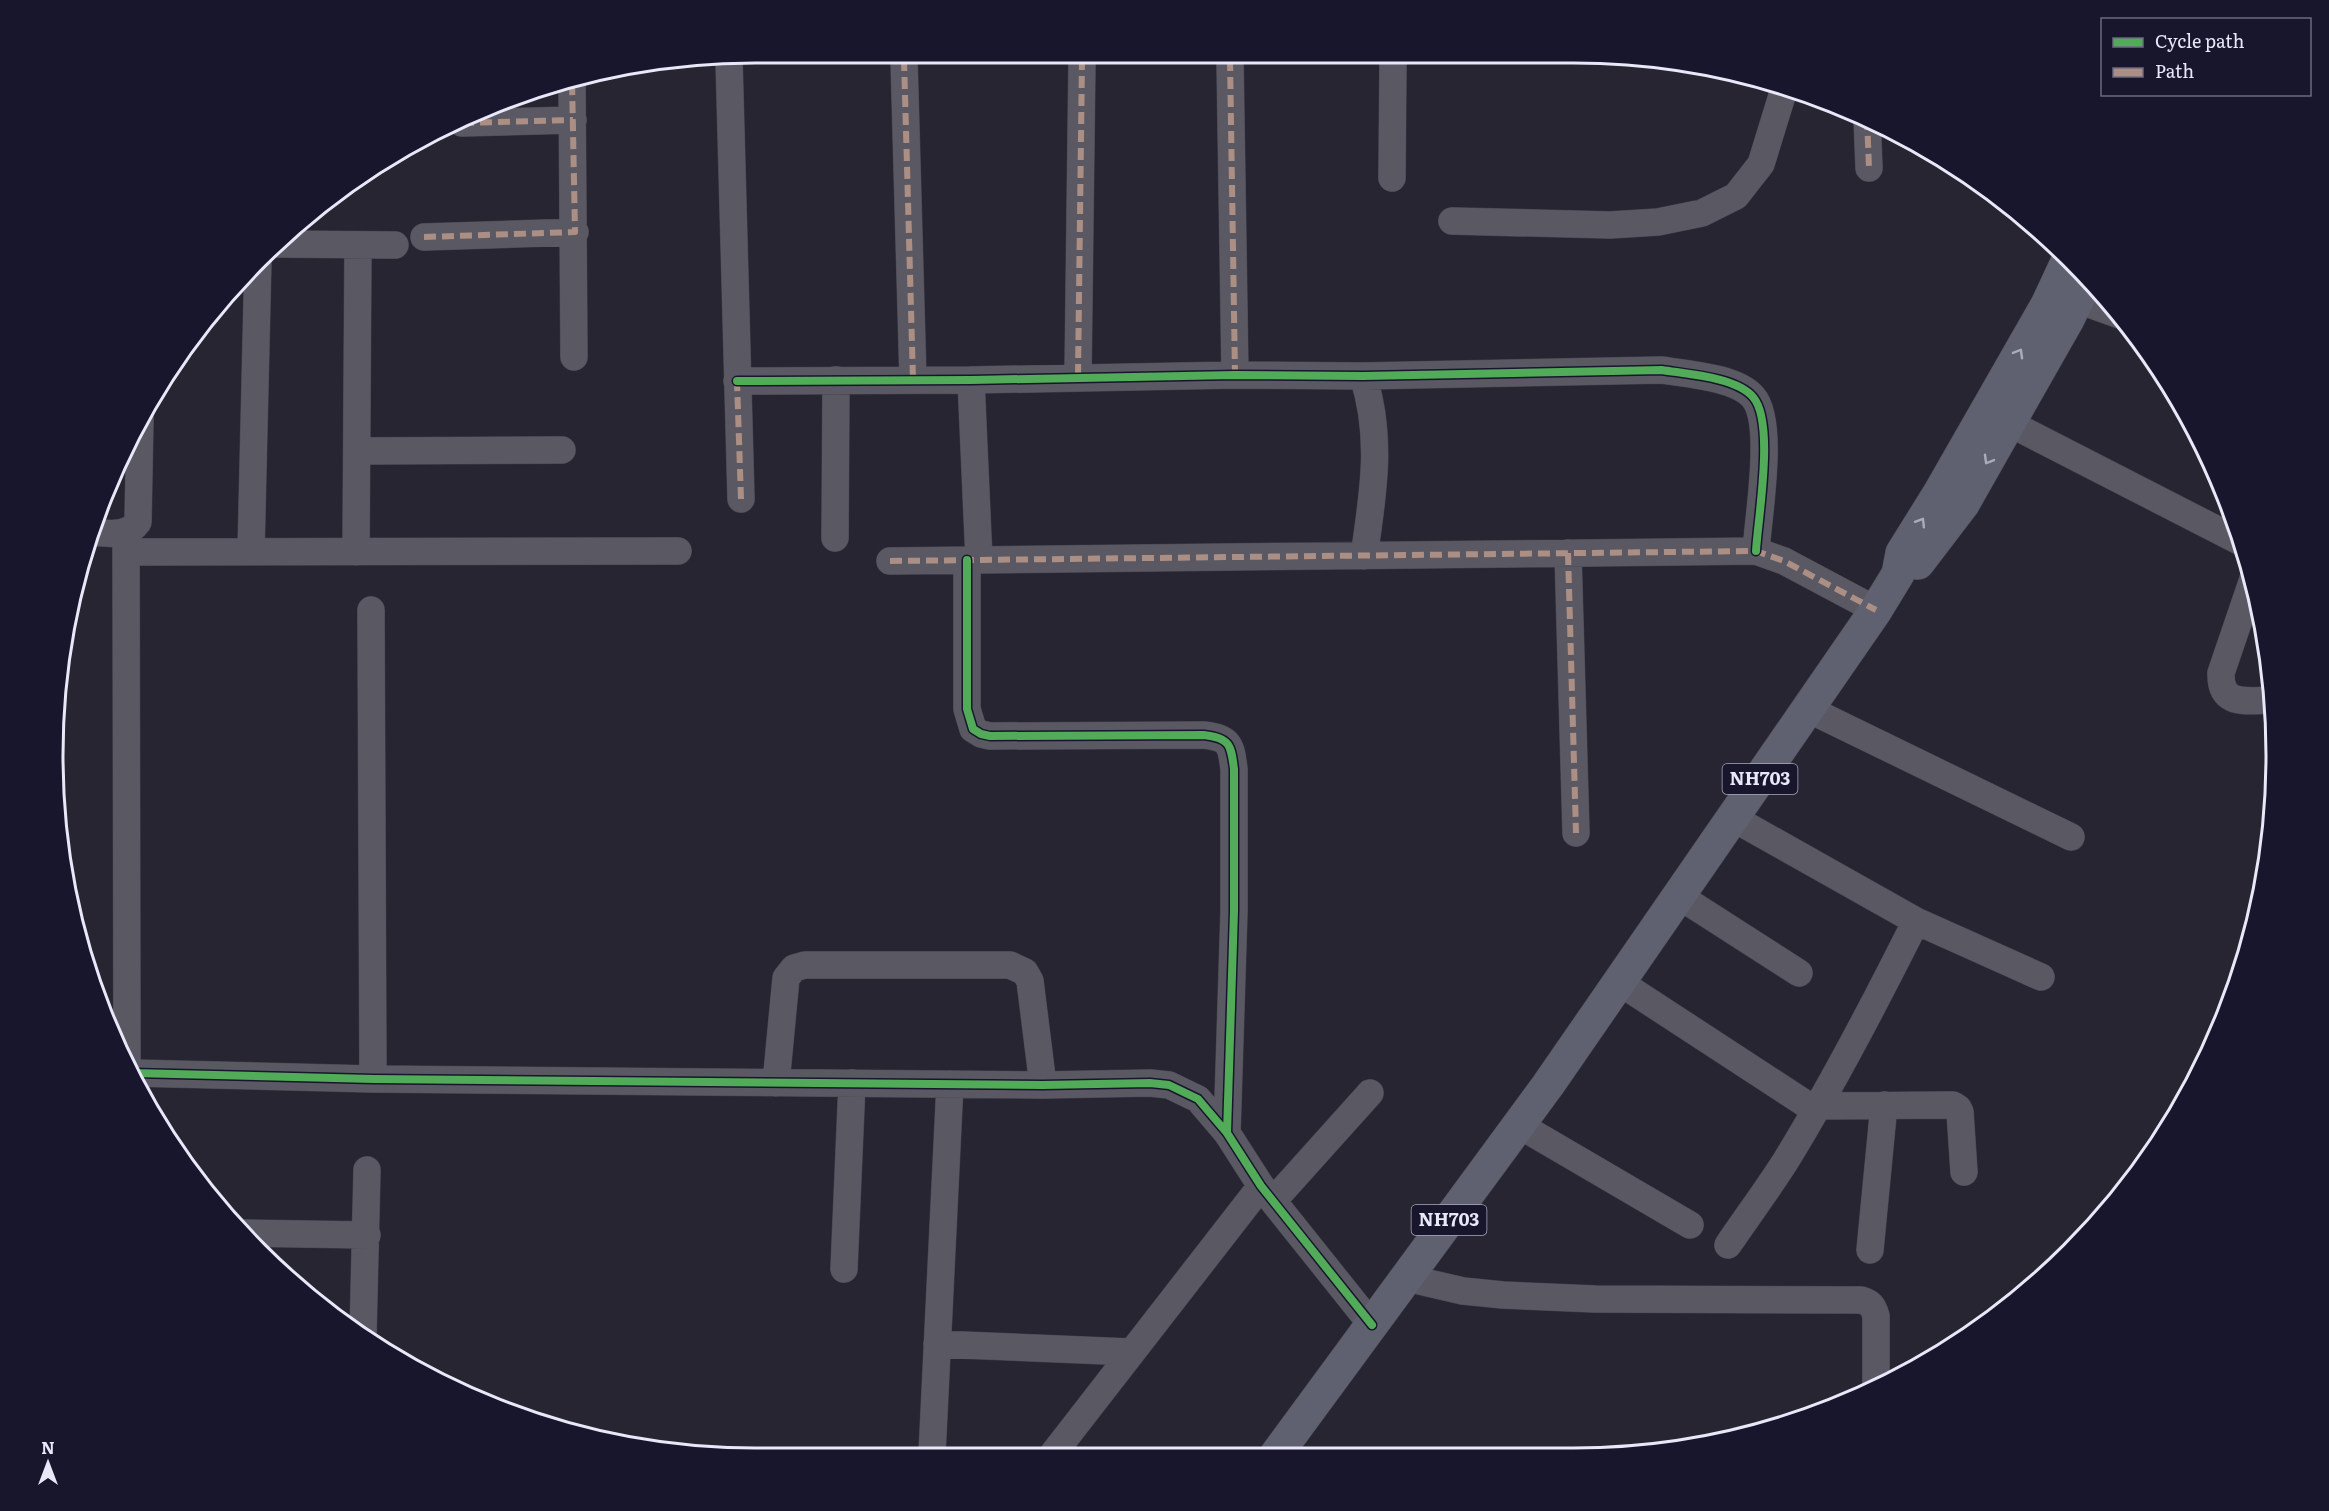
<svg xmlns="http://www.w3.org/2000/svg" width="2329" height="1511" viewBox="0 0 2329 1511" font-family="Literata,serif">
<rect width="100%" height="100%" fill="#262531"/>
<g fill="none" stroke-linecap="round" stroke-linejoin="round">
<g stroke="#43424e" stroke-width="28">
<path id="minor" d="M729,59l12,440
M904,59l9,321
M1230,59l5,316
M572,80l2,277
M1867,118l2,50
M462,123l111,-3
M1392,178l1,-119
M1452,221l158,4 48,-3 44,-9 34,-17 25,-32 24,-78
M424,237l151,-5
M275,244l120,1
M2078,300l42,15
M1078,376l4,-317
M1363,376c20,61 10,119 1,180
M971,380l8,180
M737,381l234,-1 264,-5 128,1 299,-6c24,4 74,7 91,27 22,25 5,120 3,154
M2009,423l232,119
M357,451l205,-1
M89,532c17,1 38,6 49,-10l2,-104
M126,533l1,527
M835,538l1,-158
M126,552l552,-1
M251,552l7,-293
M356,552l2,-307
M1568,553l8,280
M967,560v149l6,20 8,5 9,2 214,-1c26,3 27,10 30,34v142l-7,222
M890,561l866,-10 28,10 92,49
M2253,579l-32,94c-1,35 27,27 52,27
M371,610l2,469
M1808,709l263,128
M1733,818l183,103 125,56
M1679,896l120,77
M1619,982l196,128
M133,1073l240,6 670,6 107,-2 19,2 29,14 29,34 34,53 111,139
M776,1083l10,-105 8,-10 11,-3h205l15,7 5,9 13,104
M1817,1106l136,-1 5,3 2,4 4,60
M1519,1125l171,100
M1273,1201l97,-108
M241,1233l126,2
M1728,1245c19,-28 39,-55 57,-83 48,-78 90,-159 131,-241
M1870,1250l14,-145
M844,1269l8,-186
M1407,1278l56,13 40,4 92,4 266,1c10,3 12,6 15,16v73
M363,1335l4,-165
M937,1344l194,8
M932,1454l18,-370
M1053,1454l208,-268"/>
</g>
<g stroke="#43424e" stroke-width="34">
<path id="highway" d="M1918,563l45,-59 105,-185 19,-39
M1276,1455l272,-370 328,-475 22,-36 4,-21 38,-61 107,-187 21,-45"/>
</g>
<use href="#minor" stroke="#5a5963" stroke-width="27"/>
<use href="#highway" stroke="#606170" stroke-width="33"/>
<path stroke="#ac8f84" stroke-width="6" stroke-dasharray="12 6" stroke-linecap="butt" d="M904,59l9,321
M1230,59l5,316
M1867,118l2,50
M462,123l111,-3
M424,237l151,-5 -3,-152
M1078,376l4,-317
M741,499l-4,-118h5
M1568,553l8,280
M890,561l866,-10 28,10 92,49"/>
<g stroke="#18162d" stroke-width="11">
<path id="cycleway" d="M737,381l234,-1 264,-5 128,1 299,-6c24,4 74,7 91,27 22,25 5,120 3,154
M967,560v149l6,20 8,5 9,2 214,-1c26,3 27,10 30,34v142l-7,222
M133,1073l240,6 670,6 107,-2 19,2 29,14 29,34 34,53 111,139"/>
</g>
<use href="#cycleway" stroke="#51ab58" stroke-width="8"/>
</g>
<defs><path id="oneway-chevron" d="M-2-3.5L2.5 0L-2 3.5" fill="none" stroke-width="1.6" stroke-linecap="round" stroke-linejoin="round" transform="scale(1.5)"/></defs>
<g stroke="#ababbb">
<use href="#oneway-chevron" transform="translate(2019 353) rotate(-60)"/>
<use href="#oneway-chevron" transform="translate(1988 460) rotate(120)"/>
<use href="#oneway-chevron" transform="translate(1921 522) rotate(-58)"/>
</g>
<g text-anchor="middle" stroke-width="6" stroke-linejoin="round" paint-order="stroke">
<g fill="#18162d" stroke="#aaa9bc" stroke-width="1.5">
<rect x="1722.5" y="764" width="75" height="30" rx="4.5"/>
<rect x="1411.5" y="1205" width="75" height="30" rx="4.5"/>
</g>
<g font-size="18" font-weight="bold" fill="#e9e8f9">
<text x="1760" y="785">NH703</text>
<text x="1449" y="1226">NH703</text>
</g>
</g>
<path d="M0 0H2329V1511H0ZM755 63H1574A692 692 0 0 1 2266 755V756A692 692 0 0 1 1574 1448H755A692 692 0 0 1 63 756V755A692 692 0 0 1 755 63Z" fill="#18162d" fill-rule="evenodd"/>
<path fill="none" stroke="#e9e8f9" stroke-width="3" d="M755 63H1574A692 692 0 0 1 2266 755V756A692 692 0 0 1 1574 1448H755A692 692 0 0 1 63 756V755A692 692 0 0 1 755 63Z"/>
<rect x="2101" y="18" width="210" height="78" fill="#18162d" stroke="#6c6a7f" stroke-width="1.5"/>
<rect x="2113" y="38" width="30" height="9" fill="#51ab58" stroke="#6c6a7f" stroke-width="1.5"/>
<text x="2155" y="48" font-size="18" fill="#e9e8f9">Cycle path</text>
<rect x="2113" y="68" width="30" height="9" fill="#ac8f84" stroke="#6c6a7f" stroke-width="1.5"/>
<text x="2155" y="78" font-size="18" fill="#e9e8f9">Path</text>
<g transform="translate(48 1463)" stroke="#18162d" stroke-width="4.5" paint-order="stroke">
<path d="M0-4.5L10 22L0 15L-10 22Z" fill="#e9e8f9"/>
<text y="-9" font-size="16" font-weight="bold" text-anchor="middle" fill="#e9e8f9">N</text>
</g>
</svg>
